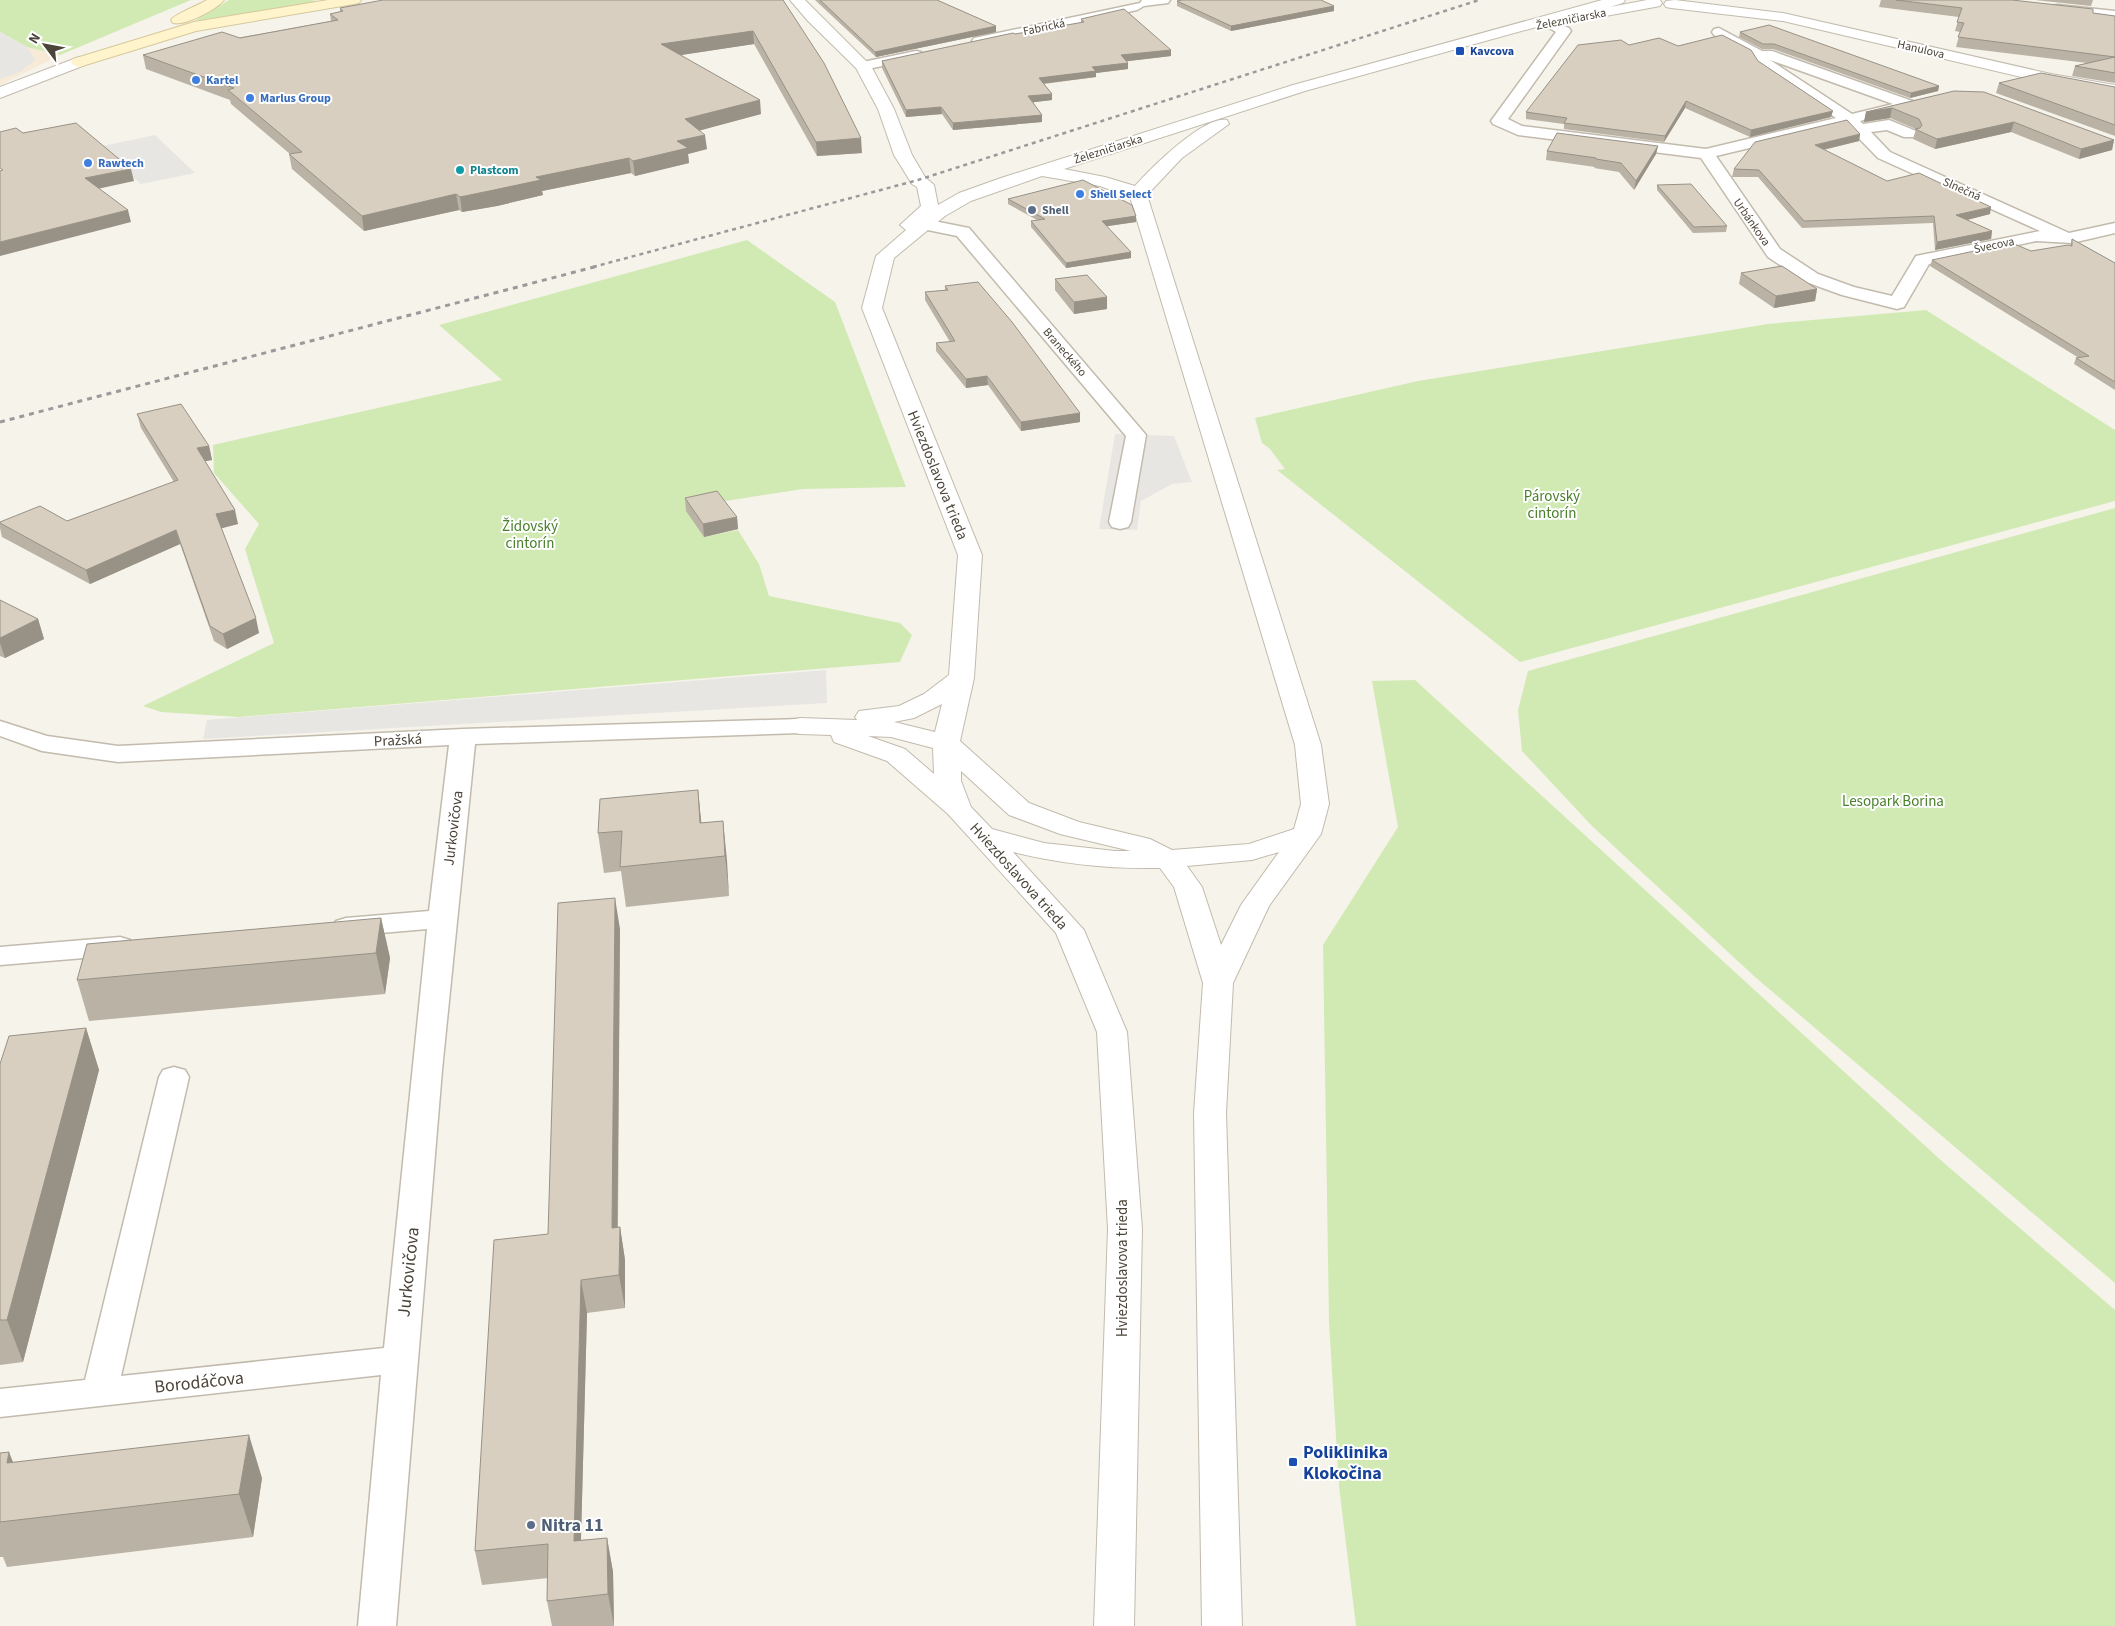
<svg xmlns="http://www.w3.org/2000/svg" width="2115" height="1626" viewBox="0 0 2115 1626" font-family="'Source Sans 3',sans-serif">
<rect width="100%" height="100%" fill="#f6f3eb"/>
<path fill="#f7ead7" d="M0,32l27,15 33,8 -60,30z"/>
<path fill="#d1eab4" d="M0,0h191l-131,55 -33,-8 -27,-15z
M229,0h82l12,2 -129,19z
M747,240l88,62 71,185 -103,2 -84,13 -15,35 34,-7 21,34 10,32 131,27 12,12 -12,27 -662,55 -77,-5 -18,-6 131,-63 -29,-94 14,-25 -45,-51 -1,-28 289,-65 -63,-55z
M1926,310l189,120v71l-595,161 -243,-192 8,-1 -15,-20 -8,-6 -7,-25 163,-37 350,-57z
M2115,508v775l-360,-306 -163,-151 -70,-75 -4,-41 10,-39z
M1415,680l529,483 171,147v316h-759l-17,-140 -10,-164 -6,-377 75,-118 -26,-146z"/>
<path fill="#e8e6e3" d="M0,32l27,15 8,13 -15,12 -20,7z
M155,135l40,38 -54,11 -43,-37z
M1115,434l59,2 18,46 -20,2 -31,17 -4,29 -38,-1z
M826,670l1,33 -624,36 4,-19z"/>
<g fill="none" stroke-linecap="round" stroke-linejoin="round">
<g stroke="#c2bbad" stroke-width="3">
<path id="minor" d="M1142,0h28l-2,3 -24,3 -7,4 -158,35 -5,-1 -2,-3 2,-3 5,-1 161,-34z
M2058,5l57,6v8l-62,-7 -2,-3 2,-3z
M1548,19l21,9 2,3 -63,88 14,7 184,23 130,-31 -78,-53 -7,-10 -37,-20 -2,-3 2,-3 5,-1 43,23h10l143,51 3,3 -3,3 -8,1 -47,12 3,3 26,-4 27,11 2,3 -2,3h-12l-17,-7 -16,2 19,20 179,81 46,-10v10l-43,10 -36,-2 -107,23 -25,43 -7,2 -55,-14 -36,-13 -38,-25 -67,-99 -183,-23 -25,-11 -2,-3 65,-89 -15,-9 2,-3zM1770,60l123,44 -41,10zM1846,125l32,33 162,73 -124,25 -24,40 -38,-9 -36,-13 -38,-25 -64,-93z
M916,51l5,1 2,3 -2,3 -58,12 -5,-1 -2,-3 2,-3z
M924,219l45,9 177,207 -15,87 -3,5 -8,2 -8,-2 -3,-5 17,-86 -169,-200 -39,-8 -3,-4 3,-4z
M800,719l9,2 3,5 -3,5 -9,2 -325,11 -33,326 -46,556h-38l23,-251 -381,42v-28l85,-9 74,-303 4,-7 11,-3 11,3 4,7 -68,299 263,-28 43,-419 -81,7 -10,-3 -4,-6 4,-6 10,-3 83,-7 20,-166 -331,17 -76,-11 -42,-15v-15l47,15 71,10 345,-17z
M120,937l10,3 4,6 -4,6 -10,3 -120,10v-18z"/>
</g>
<g stroke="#c2bbad" stroke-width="2">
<path id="tertiary" d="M790,0h15l66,66 23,43 18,46 13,22 9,8 4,20 21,-12 42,-15 292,-93 309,-85h23l-2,3 -13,4 37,-7h13l2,3 -2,3 -5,1 -55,10 -5,-1 -2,-3 1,-2 -289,80 -241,78 41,8 30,9c15,-17 69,-71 92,-66l2,4 -47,34 -35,37 174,550 8,59 -8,30 -52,72 -36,77 -7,130 16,513h-40l-8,-513 9,-130 -29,-96 -14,-19c-50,1 -99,-4 -147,-16l71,78 43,102 15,197 -8,397h-40l14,-397 -11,-197 -41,-99 -108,-119 -61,-53 -53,-19 -3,-7 -31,-1 -9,-2 -4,-6 4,-6 9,-2 57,2 -2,-3 4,-6 40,-5 25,-12 25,-19 9,-120 -96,-247 14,-52 30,-26 -6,-5 21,-19 -4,-19 -5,-3 -18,-29 -16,-46 -22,-41 -48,-47zM1042,176l58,10 30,11 165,548 6,59 -7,25 -45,15 -77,6 -22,-11 -71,-17 -50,-19 -69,-62 14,-63 8,-123 -100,-247 12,-50 51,-42 26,-15zM942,704l-7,28 -41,-10 20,-4zM868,736l23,1 42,11 1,26 -29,-25zM961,771l48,44 51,19 71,17h-16l-71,-8 -52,-14 -21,-22 -10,-26zM1279,852l-38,53 -20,40 -19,-58 -15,-21 65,-6z
M1675,0l108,13 268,61 64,11v10l-64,-11 -268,-63 -112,-13 -5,-1 -2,-3 2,-3z
M79,57l6,2 2,3 -2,3 -85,33v-11z"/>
</g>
<g stroke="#d6c89b" stroke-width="2">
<path id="secondary" d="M207,0h17c-8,10 -39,26 -51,23l-2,-3c4,-6 28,-15 36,-20z
M328,0h33l-2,3 -5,1 -158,27 -117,36 -6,-2 -2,-3 2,-3 121,-37z"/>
</g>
<use href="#minor" fill="#fff" fill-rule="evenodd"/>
<use href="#tertiary" fill="#fff" fill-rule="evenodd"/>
<use href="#secondary" fill="#fff4cc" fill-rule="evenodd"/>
<path stroke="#9a9a9a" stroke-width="2.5" stroke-dasharray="4 4" stroke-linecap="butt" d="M593,267l325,-87 561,-180"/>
<path stroke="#9a9a9a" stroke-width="3" stroke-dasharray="5 5" stroke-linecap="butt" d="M0,422l598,-156"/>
</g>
<path fill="#bab2a5" d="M783,0l79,153 -45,3 -63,-112 -74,11 81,59 -61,16 7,19 -19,5 1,9 -54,13 -4,-3 -89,18 1,4 -46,11 -35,6 -3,-2 -95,21 -72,-62 -3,-15h1l-59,-50 -1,-4 -84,-31 -3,-14 188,-34 -1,-7 10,-2v-4z
M815,0h122l59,32 -120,25z
M1881,0h131l81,13 22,3v67l-43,-7 3,-10 12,-3 -131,-16 4,-15 -5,-1 4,-14 -80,-10z
M2035,0h58l-2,6z
M1177,1l157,5v5l-103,20 -54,-25z
M1081,19l90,31v6l-44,5 1,2v6l-32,4v4l-52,7 8,10v6l-20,2 10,20 -89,8 -11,-16 -36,3 -24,-49v-7l133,-27 66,-11z
M1740,32l199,54 -1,5 -28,7 -137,-49h-11l-23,-12z
M1629,45l49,1 80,15 73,56 -81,20 -65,-29 -21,34 -100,-13v-5l-38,-5v-7z
M1999,83l116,4v49l-119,-43z
M1954,91l160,49 -2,10 -33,9 -68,-27 -76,17 -22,-10 3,-10 -26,-11 -26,4 2,-10z
M1860,134l-1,7 -35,9 63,31 103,33 -23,6 25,11 -1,8 -56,11 -2,-27 -131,5 -44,-51h-26l2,-8z
M1658,146l-2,8 -22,36 -15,-18 -25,-4 1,-1 -49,-7 1,-9z
M1657,185l70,41 -1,6 -33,1 -36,-43z
M1008,199l128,17v6l-30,4 25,32 -65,10 -35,-41v-6l6,-1 -29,-16z
M2072,239l43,24v127l-41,-26 2,-6h3l-149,-92 2,-6 99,-9 39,-5z
M1741,273l76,16 -2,12 -41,7 -35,-24z
M1055,279l52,18v12l-33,5 -19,-24z
M945,286l135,136 -59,9 -33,-46 -22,3 -30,-37v-8l14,-1 -25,-42v-8l20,-2z
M137,414l72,32 3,14 -7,1 33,63 -17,4 38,105 -32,16 -13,-8 -34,-97 -90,40 -88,-47 -2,-9v-6l67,-1 107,-39 -33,-54z
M685,498l52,19 1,12 -34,8 -18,-26z
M0,600l38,19 6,20 -39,19 -5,-2z
M698,790l3,33 22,-2 6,75 -103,11 -5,-36 -17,2 -6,-40z
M381,918l9,40 -5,36 -296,27 -12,-41z
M620,929l-2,298h2l5,33v48l-38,5 -6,227 26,-2 6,34 1,54h-62l-5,-25 1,-23 -66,7 -7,-34z
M86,1028l13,42 -76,292 -23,3v-301z
M0,1453l13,9 249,16 -9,59 -246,30 -4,-10h-3z"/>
<path fill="#979186" d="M1334,6v5l-103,20v-5z
M996,26v6l-120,25 -1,-5z
M753,31l1,13 -92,14 -1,-14z
M1171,50v6l-50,6v-7z
M1128,63v6l-32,4v4l-57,7v-6l53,-11z
M1939,86l-1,5 -28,7 1,-5z
M1052,94v6l-24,3v-7z
M760,100l1,14 -74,20 -2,-15z
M1686,101l-1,7 -21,34 1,-6z
M941,107l1,7 -36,3v-7z
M1892,108l-2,10 -26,4 2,-10z
M1833,111l-2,6 -81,20 1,-7z
M1042,115v7l-89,8v-7z
M2014,122l-3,10 -76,17 2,-10z
M1860,134l-1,7 -46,11 2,-7z
M705,135l2,14 -19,5 1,9 -54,13 -2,-15 44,-20z
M861,138l1,15 -45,3 -1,-14z
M2114,140l-2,10 -33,9 2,-10z
M1658,146l-2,8 -22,36 2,-9z
M629,158l2,15 -89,18 1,4 -46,11 -35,6 -2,-15 76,-20z
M131,169l3,12 -46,10 -3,-13z
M456,194l3,16 -95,21 -2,-15z
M1991,207l-1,7 -35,9 1,-8z
M128,210l3,12 -131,34v-14z
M1136,216v6l-34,5v-6z
M1992,231l-1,8 -56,11 2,-8z
M1131,252v6l-65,10v-5z
M1817,289l-2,12 -41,7 2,-12z
M1107,297v12l-33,5v-12z
M987,376l1,9 -22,3v-9z
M1080,413v9l-59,9v-9z
M209,446l3,14 -11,2 -4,-14z
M235,510l3,14 -19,5 -3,-15z
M737,517l1,12 -34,8 -1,-13z
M176,530l4,14 -90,40 -4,-14z
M256,618l3,15 -32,16 -4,-15z
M38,619l6,20 -39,19 -5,-15v-5z
M698,790l4,39 2,33 -4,-39z
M723,821l4,39 2,36 -4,-40z
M615,898l5,31 -3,331 -5,-32z
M381,918l9,40 -5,36 -9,-41z
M86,1028l13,42 -76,292 -16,-42z
M620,1227l5,33v48l-6,-33z
M581,1280l6,33 -7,261 -6,-33z
M249,1435l13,43 -9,59 -14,-43z
M9,1452l17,43 -19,-32z
M607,1538l6,34 1,54 -6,-32z"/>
<path fill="#d8cfc0" stroke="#979186" d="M383,0h400l41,63 37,75 -45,4 -63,-111 -92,13 99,56 -75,19 20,16 -28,6 11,7 -55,13 -4,-3 -93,19 5,3 -47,10 -34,7 -4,-3 -94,22 -73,-62 13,-2 -74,-62 6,-2 -91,-33 79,-23 18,6 98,-18 -8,-6 13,-3 -3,-3z
M820,0h117l59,26 -121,26z
M1182,0h139l13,6 -103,20 -54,-25z
M1896,0h116l81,9v4l22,3v41l-157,-20 6,-14 -7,-1 5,-14z
M1124,9l47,41 -50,5 7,8 -36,4 4,4 -57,7 13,16 -24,2 14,19 -89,8 -12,-16 -35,3 -24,-49 131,-28 2,1 69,-12 -3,-3z
M1769,25l170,61 -28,7 -137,-49h-11l-23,-12z
M1722,35l29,15 7,11 75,50 -82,19 -65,-29 -21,35 -101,-13 3,-5 -41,-6 52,-67 43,-5 8,5 30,-7 19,8z
M2115,57v16l-40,-7z
M2041,73l74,14v38l-116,-42z
M1954,91l30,1 130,48 -33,9 -67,-27 -77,17 -22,-10 5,-1 2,-3 -3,-6 -27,-11 -26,4z
M1847,120l13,14 -45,11 72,36 32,-8 72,34 -35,8 36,16 -55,11 -3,-26 -130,5 -45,-51 -25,-1 21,-27z
M76,123l55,46 -46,9 43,32 -128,32v-71l3,-1 -3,-2v-36l16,-4 7,5z
M1557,133l101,13 -22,35 -15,-18 -25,-4v-1l-49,-7z
M1083,180l49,25 4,11 -34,5 29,31 -65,11 -35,-42 14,-2 -37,-20z
M1691,184l36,42 -33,1 -37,-42z
M2072,239l43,24v119l-39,-24 13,-2 -157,-96 80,-17 19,8 37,-6 4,1z
M1782,266l35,23 -41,7 -35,-23z
M1087,275l20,22 -33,5 -19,-23z
M978,282l34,40 68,91 -59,9 -34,-46 -21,3 -30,-36 19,-2 -30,-49 23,-2 -3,-4z
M181,404l28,42 -12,2 38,62 -19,4 40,104 -33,16 -13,-8 -34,-96 -90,40 -86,-47v-1l40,-16 27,15 111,-41 -41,-66z
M717,491l20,26 -34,7 -18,-26z
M0,600l38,19 -38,19z
M698,790l2,33 23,-2 2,35 -105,11 2,-36 -24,2 2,-34z
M615,898l-3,330 8,-1 -1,48 -38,5 -7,261 33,-3 1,56 -61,7 1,-57 -73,7 19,-311 54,-6 10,-331z
M381,918l-5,35 -299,27 10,-36z
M86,1028l-79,292h-7v-256l9,-28z
M249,1435l-10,59 -239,28v-69l9,-1 -2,11z"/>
<g fill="#1a4fb4" stroke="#fff" stroke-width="2">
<rect x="1455" y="46" width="10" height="10" rx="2.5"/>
<rect x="1288" y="1457" width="10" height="10" rx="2.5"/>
</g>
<g fill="#3f7fe0" stroke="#fff" stroke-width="2">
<circle cx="196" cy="80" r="5"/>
<circle cx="250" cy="98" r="5"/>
<circle cx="88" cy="163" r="5"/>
<circle cx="1080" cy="194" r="5"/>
</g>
<circle fill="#0f9aa8" stroke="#fff" stroke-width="2" cx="460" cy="170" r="5"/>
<g fill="#5c6f8a" stroke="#fff" stroke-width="2">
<circle cx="1032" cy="210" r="5"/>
<circle cx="531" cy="1525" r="5"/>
</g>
<g text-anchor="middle" stroke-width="4" stroke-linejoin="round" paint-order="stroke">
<g font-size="12" fill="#4b4439" stroke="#fff">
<text transform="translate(1571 19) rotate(-11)" y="4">Železničiarska</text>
<text transform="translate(1044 27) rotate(-12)" y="4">Fabrická</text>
<text transform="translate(1921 49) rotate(13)" y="4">Hanulova</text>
<text transform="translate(1108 149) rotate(-18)" y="4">Železničiarska</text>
<text transform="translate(1962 189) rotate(24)" y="4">Slnečná</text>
<text transform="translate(1752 222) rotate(55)" y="4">Urbánkova</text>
<text transform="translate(1994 245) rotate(-12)" y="4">Švecova</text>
<text transform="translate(1065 352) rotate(49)" y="4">Braneckého</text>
</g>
<g font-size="12" font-weight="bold" fill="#164399" stroke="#fff" text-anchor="start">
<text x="1470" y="55">Kavcova</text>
</g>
<g font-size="12" font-weight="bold" fill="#366cbe" stroke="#fff" text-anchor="start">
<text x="206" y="84">Kartel</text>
<text x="260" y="102">Marlus Group</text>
<text x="98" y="167">Rawtech</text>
<text x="1090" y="198">Shell Select</text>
</g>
<g font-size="12" font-weight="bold" fill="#0d838f" stroke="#fff" text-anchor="start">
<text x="470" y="174">Plastcom</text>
</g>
<g font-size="12" font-weight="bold" fill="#4e5e75" stroke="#fff" text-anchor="start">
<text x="1042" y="214">Shell</text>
</g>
<g font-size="15" fill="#4b4439" stroke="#fff">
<text transform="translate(938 475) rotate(68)" y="5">Hviezdoslavova trieda</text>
<text transform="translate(398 740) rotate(-3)" y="5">Pražská</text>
<text transform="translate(453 828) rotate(-83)" y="5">Jurkovičova</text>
<text transform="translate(1019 876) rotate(48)" y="5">Hviezdoslavova trieda</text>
<text transform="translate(1122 1268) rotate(-90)" y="5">Hviezdoslavova trieda</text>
</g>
<g font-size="15" fill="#487f29" stroke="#fff">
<text x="1552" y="501">Párovský<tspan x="1552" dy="17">cintorín</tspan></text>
<text x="530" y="531">Židovský<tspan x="530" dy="17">cintorín</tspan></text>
<text x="1893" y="806">Lesopark Borina</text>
</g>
<g font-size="18" fill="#4b4439" stroke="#fff">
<text transform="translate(408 1272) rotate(-84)" y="6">Jurkovičova</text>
<text transform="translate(199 1382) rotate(-6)" y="6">Borodáčova</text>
</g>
<g font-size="18" font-weight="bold" fill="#164399" stroke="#fff" text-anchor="start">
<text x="1303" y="1458">Poliklinika<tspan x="1303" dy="21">Klokočina</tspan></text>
</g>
<g font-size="18" font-weight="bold" fill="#4e5e75" stroke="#fff" text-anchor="start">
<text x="541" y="1531">Nitra 11</text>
</g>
</g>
<g transform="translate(45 45) rotate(302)" stroke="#ffffff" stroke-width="4" paint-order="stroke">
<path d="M0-4L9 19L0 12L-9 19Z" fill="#4b4439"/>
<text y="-8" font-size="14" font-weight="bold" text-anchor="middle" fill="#4b4439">N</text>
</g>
</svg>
